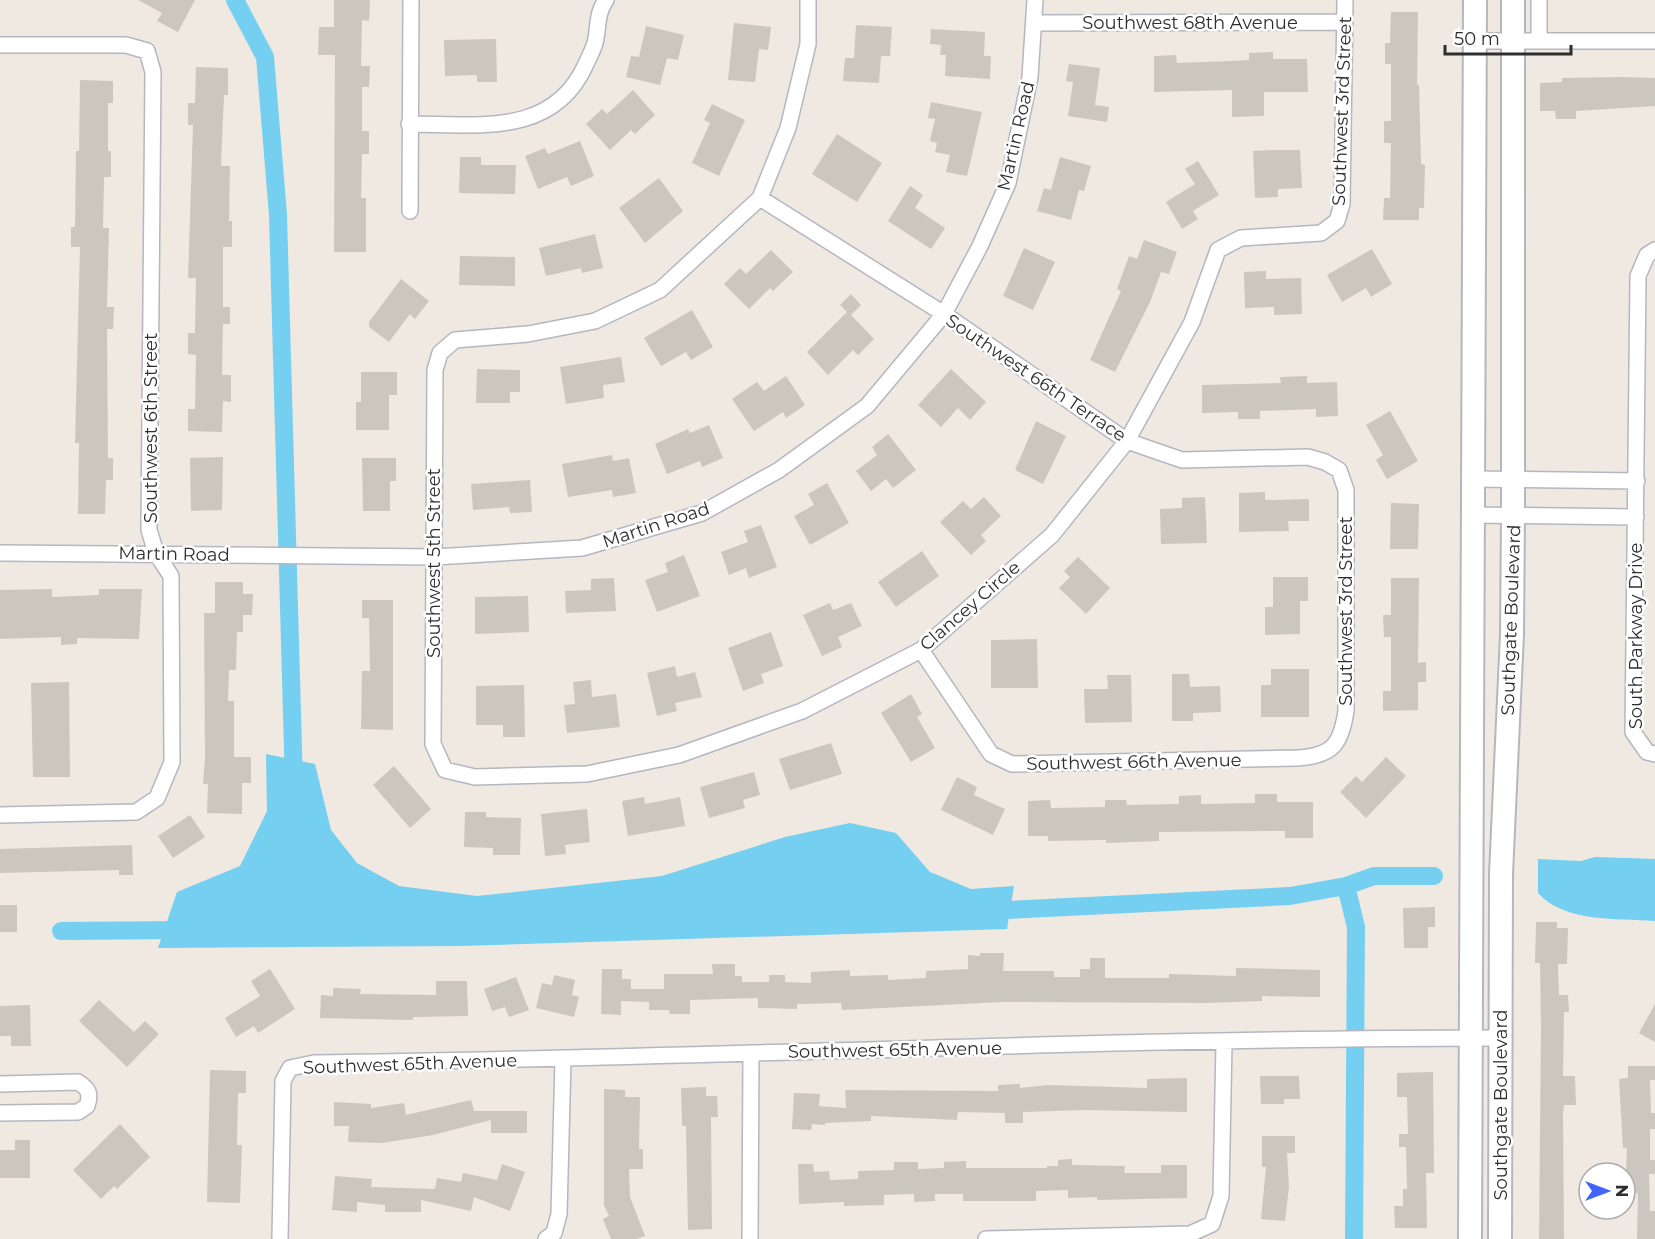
<svg xmlns="http://www.w3.org/2000/svg" width="1655" height="1239" viewBox="0 0 1655 1239" font-family="Montserrat,sans-serif">
<rect width="100%" height="100%" fill="#efe9e1"/>
<path fill="#75cff0" d="M266,754l49,10 16,66 26,33 42,23 78,10 185,-20 123,-39 65,-14 46,10 34,39 41,17 43,-3 -7,43 -545,17 -304,2 19,-56 63,-26 27,-55z
M1595,857l60,2v62c-38,-3 -90,2 -117,-28v-34l43,2z"/>
<g fill="none" stroke-linecap="round" stroke-linejoin="round">
<path stroke="#75cff0" stroke-width="18" d="M235,0l30,57 13,158 16,570
M1346,886l10,41 -2,312
M986,911l304,-15 56,-10 28,-10h60
M61,931l127,-1"/>
</g>
<path fill="#cbc7bf" d="M138,0h57l-17,32 -21,-11 5,-8z
M334,0h36l-1,21 -7,-1 -1,46h9l-1,21h-7v44h7v23h-7l-1,44h5v54h-32l1,-197h-17l1,-28h15z
M1391,12h27l-1,73h2l2,79 4,1 -1,43h-5v12h-36l1,-22h6l1,-55h-7v-22h7v-57h-6v-21h5z
M734,23l37,4 -3,23 -9,-1 -4,33 -27,-2z
M856,25l36,2 -2,29h-9l-2,27 -36,-2 2,-23h9z
M646,26l38,9 -6,25 -11,-2 -7,27 -34,-8 5,-21 8,1z
M931,29l54,3 -1,24h7l-1,23 -45,-3 1,-21h-6l1,-10 -11,-1z
M496,39l1,43h-20v-7l-32,1 -1,-36z
M1273,52v7h34l1,33h-44v24l-32,1v-27l-78,2v-36l22,-1 1,8 54,-2 18,-1v-7z
M1069,64l31,4 -5,37 14,2 -2,15 -39,-6 5,-34 -7,-1z
M196,67l32,1v27h-4l-3,71h9l-1,55h3v26h-9v60h7v17h-7l-1,51h9v27l-8,-1 -1,31 -34,-1v-22h7l1,-54 -8,-1v-21h7l1,-55h-8l5,-153h-5v-22h7z
M1622,77l33,1v28l-79,5v8h-20l-1,-8h-15v-28l22,-1v-4z
M80,80l33,1v22h-5v48h3v26h-7l-1,51h6l-2,79h7l-1,22h-6l1,129h5v22h-7l-1,34h-27l1,-71h-4l5,-196h-9v-20h4l1,-76h3z
M633,90l22,25 -20,19 -4,-4 -21,20 -24,-26 16,-15 5,5z
M931,102l51,10 -15,64 -21,-4 4,-17 -15,-3 2,-9 -7,-2 5,-22 -7,-1z
M712,104l33,16 -26,56 -27,-13 18,-40 -6,-3z
M837,134l45,29 -25,39 -45,-28z
M580,141l14,35 -23,10 -4,-9 -29,12 -13,-33 20,-8 3,6z
M1272,150h28l2,38 -24,1v8l-23,1 -2,-47z
M460,157h21v8h35l-1,29 -56,-1z
M1060,157l31,9 -7,25 -5,-1 -8,30 -34,-9 7,-23 7,2z
M1198,161l21,34 -26,16 5,8 -16,10 -16,-27 29,-18 -10,-15z
M659,178l24,33 -38,32 -26,-35z
M910,186l13,9 -8,13 30,20 -14,21 -43,-28z
M595,234l8,34 -21,5 -1,-5 -35,8 -7,-28z
M1144,240l33,12 -8,22 -8,-2 -11,30 -35,70 -25,-12 31,-69 -4,-2 12,-33 8,3z
M1024,248l31,14 -22,48 -30,-14z
M1372,249l20,35 -21,13 -5,-9 -24,14 -15,-27z
M771,250l22,22 -20,19 -3,-3 -21,21 -25,-25 16,-16 6,6z
M460,256l55,1v29l-56,-1z
M1266,271v8l35,-1 1,36 -28,1v-8l-29,1 -1,-36z
M401,279l28,22 -14,18 -5,-5 -21,28 -20,-15v-5z
M851,294l10,11 -10,10 23,24 -16,16 -5,-5 -25,25 -21,-23 40,-40 -7,-7z
M692,310l21,37 -22,13 -5,-8 -25,14 -17,-28z
M621,357l4,25 -22,3 1,13 -38,6 -6,-37z
M477,369l43,1v22h-10v11h-34z
M951,369l35,33 -16,18 -12,-12 -17,19 -23,-22z
M361,372h36v23h-8v35h-33v-28h5z
M786,376l19,29 -19,13 -3,-6 -29,19 -22,-32 25,-17 7,9z
M1307,376v7l30,-1 1,34 -22,1v-8l-56,2v8h-22v-7l-36,1v-28l79,-2 -1,-6z
M1390,411l28,50 -31,18 -11,-19 7,-5 -17,-30z
M1036,421l30,15 -23,48 -28,-14z
M709,425l14,33 -21,9 -2,-6 -33,13 -12,-30 33,-15 2,4z
M888,434l28,36 -23,18 -7,-9 -15,12 -15,-20 21,-16 -5,-8z
M612,455l1,6 16,-3 7,35 -23,4 -1,-7 -44,7 -6,-33z
M223,457l-1,53 -31,1 -1,-53z
M362,458h34v23h-6v30h-27z
M530,480l2,32 -22,1 -1,-6 -36,3 -2,-26z
M827,483l22,40 -39,22 -16,-29 20,-11 -6,-11z
M1265,492v8l44,-1v22h-21l1,10 -50,1v-39z
M984,497l17,19 -20,19 5,6 -15,14 -31,-33 23,-21 8,8z
M1205,497l2,46 -46,1 -1,-35 22,-1v-10z
M1391,503l28,1 -1,45h-28z
M761,525l16,42 -28,11 -3,-10 -17,7 -8,-23 27,-10 -4,-11z
M922,551l17,25 -43,31 -18,-25z
M684,555l16,41 -43,16 -12,-32 23,-8 -3,-9z
M1078,557l32,31 -24,26 -27,-26 11,-11 -6,-6z
M1273,577h35v24h-8v33l-35,1v-28h8z
M614,578l2,33 -50,2 -1,-22 26,-1v-11z
M1391,578h28l-1,85 8,-1v20h-8v28l-35,1v-20h8v-54h-7l-1,-22h8z
M215,582h28v12h10l-1,21h-9v17h-6l-1,38h-7l-1,31h6v56h17v26h-9v31l-35,-1 1,-29h-5l2,-27 -1,-144h11z
M52,589v8l47,-2v-6h43l-3,50 -62,-1v6l-16,1v-8l-61,2v-49z
M528,596l1,36 -54,2v-37z
M362,600h31v130l-32,-1 1,-58h8l-1,-53h-7z
M830,603l3,7 18,-7 11,23 -24,11 4,10 -20,9 -19,-41z
M771,632l12,34 -22,8 3,9 -21,8 -15,-43z
M1037,639l1,49h-47v-48z
M675,666l2,11 18,-5 7,25 -27,6 2,8 -20,5 -10,-43z
M1271,669h38v48h-48v-32h10z
M1172,674h17l1,13 30,-1 1,26 -28,1v8h-21z
M1107,675h24l1,47 -47,1 -1,-34h24z
M591,680l1,17 24,-3 4,33 -53,6 -3,-28 11,-1 -2,-22z
M69,682l1,95h-37l-2,-94z
M524,685l1,52h-22v-12h-27v-39z
M911,694l11,20 -5,3 18,31 -24,14 -30,-49z
M831,743l11,31 -52,16 -11,-31z
M1386,757l20,19 -40,42 -26,-26 16,-16 6,6z
M394,766l37,43 -21,19 -37,-43z
M754,772l6,23 -17,5 2,8 -36,10 -9,-31z
M957,777l20,10 -3,8 31,14 -12,26 -52,-25z
M1255,794h22v8h36v36h-28v-7l-126,1v9l-53,2v-3l-58,1v-5h-20v-35l22,-1 1,8 54,-1v-7h21l1,5 52,-1v-8l22,-1v9l54,-1z
M644,797l1,7 35,-7 5,29 -57,10 -6,-35z
M587,809l3,33 -25,3 1,9 -21,2 -4,-42z
M465,812h21v5l35,1 -1,37h-27v-7l-29,-1z
M190,815l15,22 -32,21 -15,-22z
M132,845l1,30h-14v-5l-119,3v-24z
M0,905h17v27h-17z
M1435,907v20h-7v21h-24l-1,-40z
M1536,922h21v6h11l-1,36h-9l1,31h9l1,17h-5l-1,64h12l1,29h-12l-1,8 1,126h-25l2,-212 -1,-64h-5z
M980,953h24l-1,18h51v6h26v-8h10v-11h15v20h64v-4l67,2v-8l84,2v27l-58,-1v5l-54,2 -205,-1 -161,8 -1,-7 -44,1v5l-39,-1v-10l-68,2v14h-20l-1,-4h-20v-8l-28,-1v14l-20,-1 1,-45h20v10h9v10h33v-15h49l-1,-10h23v12h7v6h27v-7h16v7l26,1v-11l39,-2v6l38,-1v5l38,-2v-7l42,-2v-14l12,1z
M270,969l25,40 -37,24 -4,-7 -18,11 -11,-19 35,-22 -9,-15z
M554,975l21,5 -3,15 7,2 -5,20 -38,-9 6,-25 10,2z
M516,977l13,33 -20,7 -4,-10 -13,4 -8,-22z
M436,981h31l1,35 -55,1v3l-93,-2 1,-23 12,1v-8l28,1 -1,5 76,1z
M99,1000l35,32 11,-11 14,13 -32,33 -48,-46z
M1655,1004v38l-16,-9z
M30,1005l1,41h-20v-10h-11v-30z
M1628,1066h27v14h-5l1,33h4v16h-5v31h5v14h-6l1,37h5v28h-18l1,-46 -13,1 2,-46h-4l-4,-69 9,-1z
M210,1070l36,1v22h-8l-1,52h5l-2,58 -33,-1z
M1433,1072l1,101h-8l1,55h-32l-1,-22h9v-17h4l-1,-42h-7v-13h9l-1,-37h-10v-24z
M1260,1076h39l1,23h-16v5h-23z
M1187,1078v34l-100,-2 -64,2v11h-18v-10l-47,-1 -1,8 -86,-4v5l-46,2v2l-13,-1 -1,6 -19,-1 2,-36 26,1 -1,12 27,2 -1,-18 153,1v-6l22,-1v4l28,-3 99,3v-9z
M706,1087v9h11l1,21h-7l1,112 -24,1 -2,-104h-4l-1,-38z
M604,1089l21,1v7h15l-1,52h4v20h-14l1,28 15,39 -8,3h-26l-8,-20 6,-3 -5,-11z
M471,1100l3,11h53v22h-36v-13l-58,15 -51,8 -34,-1 1,-16h-15v-24l37,2v4l33,-5 2,12z
M120,1124l30,33 -33,32 -3,-3 -13,13 -28,-29z
M1262,1136h33v17h-8l2,34 -4,34 -24,-2 5,-52h-4z
M15,1140h15v38h-30v-28h15z
M1072,1159v6l53,1 -1,7h37v-8h26v33l-90,2v-3l-29,1v-8l-32,1v10h-73v-7h-28v7l-21,1v-8l-30,1v10l-40,1v-4l-45,2 -1,-40h15l1,8 15,-1 1,9 28,-1v-8l36,-1v-8h24v7l26,-1v-6l22,-1v7h81v-2h11v-6z
M502,1164l23,8 -15,39 -36,-14 -3,14 -50,-11v12h-36v-7l-28,-3v10l-25,-2 3,-34 37,3 -1,8 64,2 2,-11 24,4 2,-9 34,7z"/>
<g fill="none" stroke-linecap="round" stroke-linejoin="round">
<g stroke="#b4b7c1" stroke-width="18">
<path id="street" d="M808,0v44l-20,84 -28,70 -100,92 -65,31 -67,13 -73,6 -15,13 -5,17 -2,374 12,26 30,7 112,-3 92,-19 123,-44 119,-61 131,-115 75,-94 65,-119 26,-72 23,-12 80,-5 16,-12 5,-17 3,-204
M1035,23l309,-1
M1475,41h180
M1539,41v-41
M0,45h126l21,6 6,21 -4,458 7,23 15,23 1,186 -15,36 -21,14 -136,3
M409,124c68,0 144,14 177,-60 3,-7 7,-14 9,-21 4,-16 1,-29 11,-43
M760,198l184,116 183,127 55,19 126,-3 17,5 14,8 7,20v221c-5,34 -14,45 -49,47l-285,6 -21,-10 -70,-104
M410,211l1,-211
M1655,250l-8,5 -9,21 -5,456 14,20 8,2
M1475,479l162,2
M1474,515l162,2
M0,553l435,4 147,-9 120,-35 77,-43 88,-64 77,-92 36,-68 28,-63 22,-106 5,-77
M0,1084l78,-2c11,7 13,12 9,24l-9,6 -78,1
M280,1239l3,-158 7,-13 24,-5c396,-5 792,-25 1188,-25
M546,1239l8,-6 5,-19 4,-154
M750,1239l1,-186
M986,1239l204,-5 22,-10 9,-28 3,-154"/>
</g>
<g stroke="#b4b7c1" stroke-width="26">
<path id="secondary" d="M1470,1239l5,-1239
M1500,1239l1,-365 11,-240 1,-120v-514"/>
</g>
<use href="#street" stroke="#fff" stroke-width="15"/>
<use href="#secondary" stroke="#fff" stroke-width="22"/>
</g>
<g text-anchor="middle" stroke-width="5" stroke-linejoin="round" paint-order="stroke">
<g font-size="18" fill="#2e2e2e" stroke="#fff">
<text x="1190" y="29">Southwest 68th Avenue</text>
<text transform="translate(1342 111) rotate(-88)" y="6">Southwest 3rd Street</text>
<text transform="translate(1016 136) rotate(-77)" y="6">Martin Road</text>
<text transform="translate(1036 378) rotate(34)" y="6">Southwest 66th Terrace</text>
<text transform="translate(151 428) rotate(-90)" y="6">Southwest 6th Street</text>
<text transform="translate(656 525) rotate(-18)" y="6">Martin Road</text>
<text transform="translate(174 554) rotate(1)" y="6">Martin Road</text>
<text transform="translate(434 563) rotate(-90)" y="6">Southwest 5th Street</text>
<text transform="translate(970 606) rotate(-41)" y="6">Clancey Circle</text>
<text transform="translate(1346 611) rotate(-90)" y="6">Southwest 3rd Street</text>
<text transform="translate(1511 620) rotate(-88)" y="6">Southgate Boulevard</text>
<text transform="translate(1636 636) rotate(-90)" y="6">South Parkway Drive</text>
<text transform="translate(1134 762) rotate(-1)" y="6">Southwest 66th Avenue</text>
<text transform="translate(895 1050) rotate(-1)" y="6">Southwest 65th Avenue</text>
<text transform="translate(410 1064) rotate(-2)" y="6">Southwest 65th Avenue</text>
<text transform="translate(1501 1105) rotate(-90)" y="6">Southgate Boulevard</text>
</g>
</g>
<g transform="translate(1607 1191) rotate(90)"><circle r="28" fill="#ffffff" stroke="#ababab" stroke-width="1.5"/>
<path d="M0-4.5L10 22L0 15L-10 22Z" fill="#4264fb"/>
<text y="-9" font-size="16" font-weight="bold" text-anchor="middle" fill="#2e2e2e">N</text>
</g>
<path d="M1445 45v9h126v-9" fill="none" stroke="#2e2e2e" stroke-width="3"/>
<text x="1454" y="45" font-size="18" fill="#2e2e2e" stroke="#ffffff" stroke-width="4.5" paint-order="stroke">50 m</text>
</svg>
